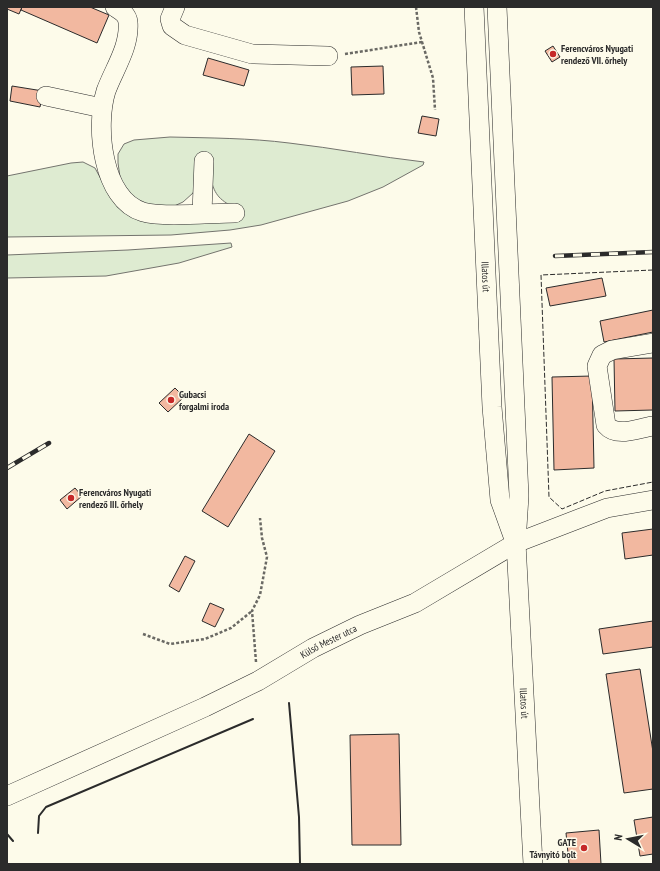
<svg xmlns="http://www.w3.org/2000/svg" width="660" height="871" viewBox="0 0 660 871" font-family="'PT Sans Narrow',sans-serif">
<rect width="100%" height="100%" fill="#fdfbea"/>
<path fill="#deebd1" stroke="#74746e" d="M170,137c40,1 80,1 119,6 45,5 90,14 135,19l-1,3 -40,22 -35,14 -87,24 -31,5 -59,5 -164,2v-61l64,-13 12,-1 12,6 15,28 12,12h113c-17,-9 -21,-14 -25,-33l-13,10 -4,8 -10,9 -11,5 -33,-3 -13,-12 -6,-15 -2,-14v-9l6,-10 10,-4z
M231,243l1,4 -53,16 -73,13 -99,2v-23l121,-5z"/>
<path fill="#f2b8a0" stroke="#2b2b2b" d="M7,7h15l-3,7 -12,-5z
M22,7h68l19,8 -12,28 -76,-33z
M553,46l7,11 -8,5 -7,-11z
M208,58l41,12 -5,16 -41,-11z
M383,66l1,28 -32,1 -1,-28z
M12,86l31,5 -3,16 -30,-6z
M422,116l17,3 -3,17 -18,-3z
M602,278l4,18 -56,10 -4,-18z
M653,310v22l-49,10 -4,-21z
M653,358v52l-38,1 -1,-52z
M592,376l2,92 -40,2 -2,-93z
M175,388l9,9 -16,15 -9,-9z
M249,434l26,17 -47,76 -26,-16z
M75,488l7,8 -15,13 -7,-9z
M653,529v26l-28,4 -3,-26z
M185,556l10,5 -16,31 -10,-6z
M210,603l14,6 -9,18 -13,-6z
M653,621v26l-50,7 -4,-25z
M640,669l13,83v37l-29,4 -18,-119z
M399,734l2,111h-49l-2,-110z
M653,817v37l-13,2 -6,-36z
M599,830l2,34h-32l-3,-31z"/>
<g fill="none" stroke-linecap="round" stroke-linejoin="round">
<g stroke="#2b2b2b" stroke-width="20">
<g id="minor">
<path d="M115,7c6,4 12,7 13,15 2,25 -14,47 -22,69 -11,35 -4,109 37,121 21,6 68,1 92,1"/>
<path d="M175,7l-5,12 2,7 13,9 67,19 76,2"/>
<path id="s1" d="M474,7l18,400 8,93 13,36"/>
<path id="s2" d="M497,7l22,489 -3,47 17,321"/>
<path d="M46,96l56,12"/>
<path d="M202,213l2,-52"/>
<path d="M653,343l-41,7 -10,5 -5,11 9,59c11,13 32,3 47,1"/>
<path id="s3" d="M7,796l198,-89 53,-26 55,-33 47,-23 55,-22 101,-60 91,-35 46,-8"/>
</g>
</g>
<path stroke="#6a6964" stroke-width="2.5" stroke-dasharray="3 2" stroke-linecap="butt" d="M416,7l3,25 14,46 2,32
M345,54l77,-12
M143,634l27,10 35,-5 26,-11 21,-17
M256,662l-4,-51 8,-16 7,-38 -5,-19 -2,-20"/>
<use href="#minor" stroke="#fdfbea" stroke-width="19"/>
<g stroke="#2b2b2b" stroke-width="4.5">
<path id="rail" d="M555,256l98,-4
M7,468l42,-25"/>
</g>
<use href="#rail" stroke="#fdfbea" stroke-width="3" stroke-dasharray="9" stroke-linecap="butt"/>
<path stroke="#2b2b2b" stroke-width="1" stroke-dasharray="5 2" stroke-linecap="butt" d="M653,270l-112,5 8,222 13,12 43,-18 48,-9"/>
<path stroke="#2b2b2b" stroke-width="2" d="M289,703l10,114 1,47
M38,833l1,-17 7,-9 207,-88
M7,834l6,7"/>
</g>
<g fill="#c62828" stroke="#fdfbea" stroke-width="1.5">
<circle cx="553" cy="54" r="4"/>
<circle cx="171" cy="400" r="4"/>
<circle cx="71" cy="498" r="4"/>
<circle cx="584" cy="848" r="4"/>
</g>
<g text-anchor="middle" stroke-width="3" stroke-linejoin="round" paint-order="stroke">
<g font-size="10" font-weight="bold" fill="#2b2b2b" stroke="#fdfbea" text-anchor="start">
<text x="561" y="52">Ferencváros Nyugati<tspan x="561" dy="12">rendező VII. őrhely</tspan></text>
<text x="179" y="398">Gubacsi<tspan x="179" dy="12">forgalmi iroda</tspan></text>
<text x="79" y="496">Ferencváros Nyugati<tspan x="79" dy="12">rendező III. őrhely</tspan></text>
<text x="576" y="846" text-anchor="end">GATE<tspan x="576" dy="12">Távnyitó bolt</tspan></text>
</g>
<g font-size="10" fill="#2b2b2b" stroke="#fdfbea">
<text dy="4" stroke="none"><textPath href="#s1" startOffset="270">Illatos út</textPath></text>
<text dy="4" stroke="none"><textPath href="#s3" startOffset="357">Külső Mester utca</textPath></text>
<text dy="4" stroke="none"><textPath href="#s2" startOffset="697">Illatos út</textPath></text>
</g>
</g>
<rect width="660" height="871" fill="none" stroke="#2b2b2b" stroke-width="16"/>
<g transform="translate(628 839) rotate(280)" stroke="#fdfbea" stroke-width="3" paint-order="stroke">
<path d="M0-3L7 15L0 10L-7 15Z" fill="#2b2b2b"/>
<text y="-6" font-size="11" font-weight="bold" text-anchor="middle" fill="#2b2b2b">N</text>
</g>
</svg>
